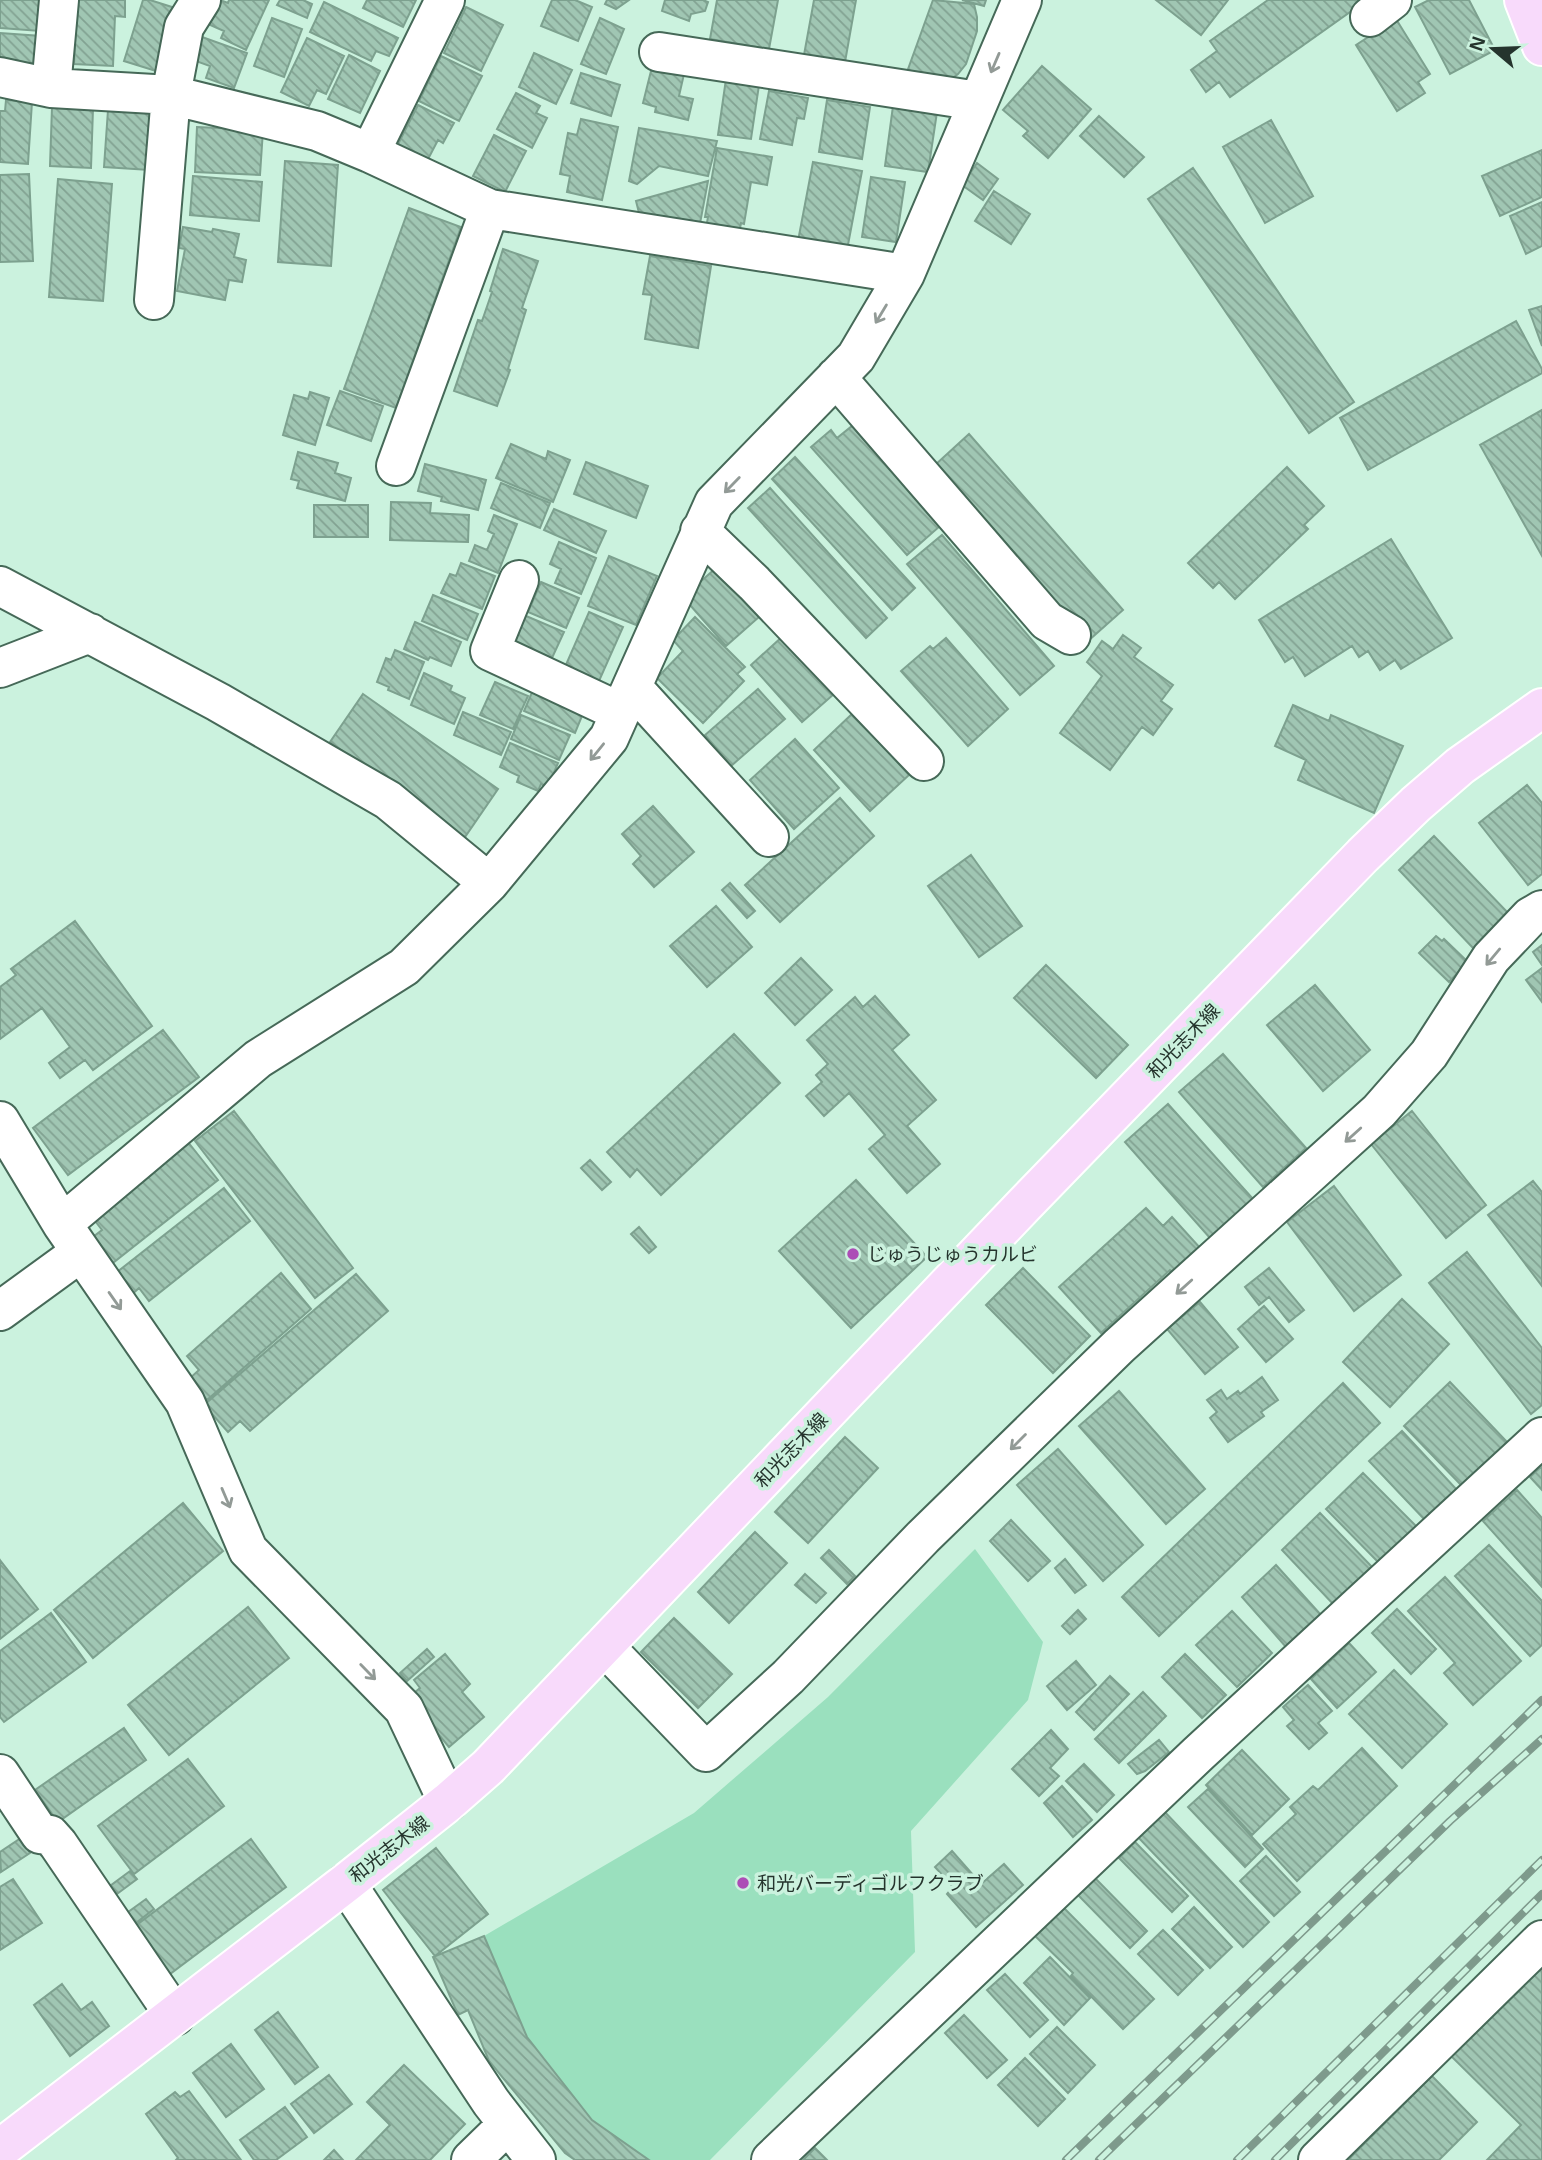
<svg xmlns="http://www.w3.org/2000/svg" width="1542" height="2160" viewBox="0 0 1542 2160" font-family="Arial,'Noto Sans JP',sans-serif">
<defs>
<pattern id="building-back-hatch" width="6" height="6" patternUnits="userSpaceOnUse" patternTransform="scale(1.75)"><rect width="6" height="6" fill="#a0c6b3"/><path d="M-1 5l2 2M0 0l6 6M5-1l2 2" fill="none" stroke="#82a292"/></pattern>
</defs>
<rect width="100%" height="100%" fill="#cbf2de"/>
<path fill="#9ae0be" d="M975,1549l68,93 -15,58 -117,131 4,121 -205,208h-61l-57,-40 -65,-83 -43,-101 210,-123 134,-116z"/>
<path fill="url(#building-back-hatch)" stroke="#7da18f" stroke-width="2" d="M0,0h42l-2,31 -40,-3z
M77,0h48v17l-10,-1 -2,50 -39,-2z
M143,0h7l25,8 -19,63 -32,-10z
M220,0l8,3 1,-3h40l-23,50 -25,-12 3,-7 -16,-7z
M280,0h23l9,4 -5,14 -30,-13z
M367,0h49l-13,27 -40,-19z
M552,0h23l17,7 -14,34 -37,-15z
M607,0h22l-13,9 -11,-5z
M665,0h38l5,2 -3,9 -14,3 -2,7 -27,-10z
M717,0h61l-9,49 -59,-10z
M814,0h42l-11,62 -41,-7z
M933,0l41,4 3,13v14l-11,33 -8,10 -8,6 -43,-8z
M962,0h24l-2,6z
M1156,0h72l-27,35z
M1268,0h99l-137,97 -11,-15 -13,10 -15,-22 26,-19 -7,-10z
M1429,0h40l26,50 -45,24 -35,-67z
M324,2l74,36 -9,18 -13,-5 -5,10 -61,-29z
M466,7l37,18 -22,46 -37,-18z
M272,18l30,11 -18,48 -30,-11z
M600,18l24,11 -18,45 -25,-10z
M1396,19l34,55 -12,8 7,11 -28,18 -41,-66z
M0,33l41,3 -2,29 -39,-3z
M202,37l45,16 -13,35 -28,-10 4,-12 -17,-6z
M307,38l37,18 -18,38 -9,-4 -8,16 -28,-14z
M534,53l38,17 -16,34 -37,-17z
M349,55l31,16 -20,42 -32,-14z
M441,56l41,20 -23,45 -40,-20z
M1042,66l49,43 -43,49 -25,-22 5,-5 -25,-21z
M652,67l32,7 -5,22 14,3 -5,21 -33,-8 1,-5 -13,-4z
M581,73l39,12 -9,31 -40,-13z
M726,79l33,6 -8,54 -33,-4z
M769,91l39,7 -4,21 -7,-1 -5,27 -32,-6z
M516,93l24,13 -4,7 11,5 -15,30 -35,-19z
M6,100l26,2 -4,62 -28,-2v-51h5z
M827,100l43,7 -8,52 -43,-7z
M418,105l36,18 -11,20 -5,-3 -13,25 -30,-15z
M893,106l44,6 -9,60 -43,-6z
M52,107l41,2 -2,59 -41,-2z
M108,110l45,3 -4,57 -45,-3z
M1099,116l45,41 -20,20 -44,-41z
M581,119l37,8 -16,73 -35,-8 3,-16 -10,-2 8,-41 9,2z
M1271,120l42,76 -48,27 -42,-76z
M197,127l66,3 -3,45 -65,-3z
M639,128l78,13 -9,35 -49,-10 -22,18 -8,-3z
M494,135l32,16 -21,41 -32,-16z
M717,148l55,9 -5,28 -16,-3 -7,42 -3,-1 -3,16 -33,-5 3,-17h-3z
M1542,150v47l-42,19 -18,-40z
M285,161l53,4 -7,101 -53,-4z
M813,162l49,9 -15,79 -49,-9z
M977,163l21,16 -15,21 -21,-15z
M1193,168l161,234 -45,31 -161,-234z
M29,174l4,87 -33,1v-87z
M193,176l69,6 -3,39 -69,-6z
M871,177l34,5 -9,60 -34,-5z
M58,179l54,5 -9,117 -54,-4z
M708,181l-10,53 -57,-13 -5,-20z
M994,191l36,23 -19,30 -36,-23z
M1542,202v44l-16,8 -16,-38z
M409,208l52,19 -65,181 -52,-19z
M183,227l29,5 1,-3 26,5 -5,23 12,3 -4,22 -13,-2 -4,20 -48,-9 8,-42 -6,-1z
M503,249l35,12 -16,47 4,2 -18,59 2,1 -13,36 -43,-15 24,-71 4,1 10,-29 -2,-1z
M650,256l61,10 -13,82 -53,-9 7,-44 -9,-1z
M1542,306v40l-13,-36z
M1516,321l26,48v4l-174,97 -28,-52z
M340,391l43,15 -12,35 -44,-16z
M310,392l19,6 -14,47 -32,-10 11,-40 14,4z
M1542,410v146l-62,-111z
M852,426l88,100 -33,29 -96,-108 20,-17 6,8z
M969,434l154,176 -35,31 -153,-176z
M511,444l35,15 2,-8 22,9 -17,42 -57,-24z
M298,452l40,11 -3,10 16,5 -6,23 -48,-13 2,-7 -8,-2z
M795,457l120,131 -23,22 -120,-131z
M586,462l62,24 -12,32 -62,-24z
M425,464l61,16 -8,30 -37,-9 1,-4 -24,-6z
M1287,467l37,39 -20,19 4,4 -73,70 -16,-17 -6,6 -25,-25z
M501,483l49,20 -10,25 -49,-20z
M770,488l117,130 -21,20 -118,-130z
M391,502l40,1 -1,10 39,2 -1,27 -78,-2z
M314,505h54v32h-54z
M554,509l52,22 -10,22 -52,-23z
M494,515l23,9 -19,49 -29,-12 6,-16 12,5 7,-16 -6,-3z
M942,535l112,131 -34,29 -113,-131z
M1391,539l61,99 -51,31 -6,-9 -15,10 -12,-19 -9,6 -7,-11 -47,30 -12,-19 -8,5 -26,-42z
M559,542l37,16 -15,36 -26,-11 6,-14 -11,-5z
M609,556l48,20 -21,49 -48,-19z
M461,563l34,13 -13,33 -41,-16 9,-19 6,2z
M716,568l43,49 -33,29 -43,-49z
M541,582l38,16 -13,30 -38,-16z
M433,595l45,19 -11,26 -45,-19z
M589,612l34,15 -24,54 -34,-14z
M519,613l45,19 -12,26 -44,-19z
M695,617l50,50 -8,7 7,7 -41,42 -46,-45 26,-27 -10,-11z
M415,622l46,20 -10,24 -21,-9 -2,3 -24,-11z
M1123,635l18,13 -7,9 39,28 -12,16 11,8 -19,26 -11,-8 -32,43 -50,-37 42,-57 -15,-14 15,-21 11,8z
M783,636l51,58 -32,28 -51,-57z
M946,638l62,71 -40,37 -67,-75 29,-25 3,3z
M395,650l29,12 -15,37 -21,-9 1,-3 -12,-5 9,-24 5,2z
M424,673l28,13 -2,5 15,7 -11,26 -43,-19z
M495,682l33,14 -15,33 -33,-14z
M758,689l27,30 -54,47 -26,-31z
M533,690l51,21 -9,22 -51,-22z
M363,694l135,95 -33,48 -135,-95z
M1293,705l36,16 2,-6 72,31 -29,67 -76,-33 8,-20 -31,-14z
M463,712l48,20 -10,23 -47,-20z
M853,713l56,62 -39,36 -56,-61z
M521,715l49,20 -11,25 -48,-21z
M795,739l44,49 -45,41 -44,-49z
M510,743l48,20 -10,24 -7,-3 -3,7 -21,-9 2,-6 -19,-9z
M1527,785l15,18v71l-14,11 -49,-62z
M840,798l34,38 -94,86 -35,-37z
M653,806l41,46 -40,35 -21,-23 8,-8 -19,-22z
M1434,836l76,79 -36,34 -75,-79z
M971,855l51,71 -43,31 -51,-71z
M730,883l25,28 -8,7 -25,-28z
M716,906l36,41 -45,40 -37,-41z
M75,921l77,105 -59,44 -8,-10 -25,18 -11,-15 21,-16 -28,-39 -42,31v-52l16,-12 -5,-6z
M1436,936l6,5 2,-2 24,23 -19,20 -30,-29z
M1542,945v20l-9,-13z
M801,958l31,32 -37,35 -30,-32z
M1046,965l82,80 -32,33 -82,-80z
M1542,968v34l-16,-22z
M1315,985l55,65 -47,41 -56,-66z
M875,996l34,39 -17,15 44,50 -29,26 33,38 -33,29 -38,-44 16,-14 -36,-42 -25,23 -18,-20 16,-14 -6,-7 12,-11 -21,-24 48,-43 8,10z
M163,1030l36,47 -131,98 -35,-47z
M734,1034l46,49 -119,112 -24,-26 -7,8 -23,-25z
M1223,1054l83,94 -43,39 -84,-95z
M1168,1104l85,95 -43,39 -85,-96z
M234,1111l119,157 -38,30 -120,-157z
M1412,1111l74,94 -40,33 -75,-94z
M188,1142l30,38 -109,86 -20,-26 13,-10 -10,-13z
M590,1160l21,22 -9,8 -21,-22z
M856,1180l71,77 -76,71 -72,-77z
M1533,1181l9,11v94l-54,-71z
M1334,1186l67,89 -47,36 -67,-89z
M224,1188l26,33 -101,80 -10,-13 -10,9 -17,-21z
M1146,1208l17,18 9,-9 29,32 -27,24 -4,-3 -69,63 -42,-46z
M639,1227l17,20 -7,6 -18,-19z
M1467,1252l75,96v57l-11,9 -102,-131z
M1023,1268l67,68 -37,37 -67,-68z
M1269,1268l35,42 -15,12 -20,-25 -10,8 -14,-18z
M281,1273l30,36 -104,91 -18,-21 10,-9 -12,-14z
M356,1274l32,37 -138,120 -10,-10 -12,11 -24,-27z
M1402,1299l47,45 -59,63 -47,-45z
M1200,1302l38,45 -33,27 -38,-45z
M1264,1306l29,33 -27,23 -28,-33z
M1262,1377l16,23 -17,12 3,4 -36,26 -18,-24 7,-6 -10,-12 14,-10 6,9 11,-8 2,3z
M1450,1382l58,61 -45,44 -59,-61z
M1343,1383l37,40 -221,213 -37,-39z
M1119,1391l86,98 -39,35 -87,-98z
M1402,1431l55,59 -32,30 -56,-59z
M845,1437l33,31 -70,75 -33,-31z
M1058,1449l85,96 -40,36 -86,-96z
M1542,1466v24l-12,-13z
M1363,1473l55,55 -37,37 -55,-56z
M1517,1490l25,28v69l-59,-66z
M183,1503l40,48 -130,107 -39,-48z
M1320,1513l54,56 -39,37 -53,-56z
M1011,1520l39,41 -22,20 -38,-40z
M755,1532l32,31 -58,60 -31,-31z
M1489,1545l53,56v44l-12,11 -75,-80z
M829,1550l26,26 -8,8 -26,-26z
M1065,1559l21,26 -11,8 -20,-25z
M0,1560l38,49 -38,30z
M1276,1565l45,50 -35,32 -44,-50z
M805,1574l21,19 -10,10 -21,-18z
M1445,1577l76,84 -48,44 -29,-32 11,-10 -47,-52z
M248,1607l41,51 -120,97 -41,-50z
M1397,1609l39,40 -25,25 -39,-41z
M1078,1610l8,9 -16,15 -8,-8z
M1232,1611l40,42 -35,34 -41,-42z
M51,1613l35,49 -82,60 -4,-5v-66z
M674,1618l58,56 -34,34 -57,-56z
M1349,1643l27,29 -39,36 -26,-29z
M427,1649l7,8 -27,24 -7,-8z
M445,1654l25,30 -8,8 22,25 -35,30 -41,-49 12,-10 -6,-8z
M1185,1654l41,41 -24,23 -40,-41z
M1076,1661l20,24 -29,25 -20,-24z
M1394,1670l53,54 -45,44 -53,-54z
M1110,1676l19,18 -35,36 -18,-18z
M1308,1685l24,26 -14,12 9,10 -18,16 -22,-23 7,-6 -11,-13z
M1143,1692l23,24 -47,47 -24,-24z
M124,1728l22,32 -88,62 -23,-32z
M1051,1730l17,19 -18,19 9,8 -20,20 -27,-27z
M1159,1740l10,12 -24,19 -8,3 -9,-10z
M1362,1748l35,38 -100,95 -34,-37 33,-30 -6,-7 23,-21 5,4z
M1242,1750l47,49 -37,36 -46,-50z
M188,1759l36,47 -90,68 -36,-48z
M1084,1764l30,31 -17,17 -31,-31z
M1062,1786l30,34 -19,17 -29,-34z
M1208,1789l55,60 -18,18 -57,-60z
M1162,1809l107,113 -26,25 -107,-112z
M21,1838l9,15 -29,19 -1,-20z
M251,1839l35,48 -116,87 -36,-47z
M1135,1842l53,54 -16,16 -53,-54z
M436,1848l52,66 -53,42 -52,-66z
M952,1851l29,33 23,-20 19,21 -47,42 -29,-33 6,-7 -18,-20z
M1266,1856l34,36 -26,24 -34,-35z
M130,1871l7,8 -20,15 -7,-8z
M1095,1878l52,53 -17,17 -52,-53z
M13,1879l29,44 -42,27v-63z
M146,1899l8,10 -22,17 -8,-11z
M1061,1905l93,94 -31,30 -52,-53 2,-3 -41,-40z
M1194,1907l38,40 -22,21 -38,-39z
M1163,1930l40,40 -25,25 -40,-41z
M484,1936l43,101 65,83 57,40h-74l-10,-7 -76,-92 -21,-51 -10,5 -25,-58z
M1050,1957l40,41 -26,27 -40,-42z
M1542,1959v201h-55l34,-35 -73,-72z
M1005,1974l43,46 -18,17 -43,-47z
M62,1984l19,26 11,-8 17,24 -39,30 -36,-51z
M278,2012l40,55 -23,17 -40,-54z
M964,2015l43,45 -20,18 -42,-45z
M1057,2027l38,38 -27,28 -38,-39z
M231,2044l33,45 -38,28 -33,-44z
M1025,2058l40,41 -27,27 -40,-41z
M404,2065l61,59 -35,36h-74l34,-35 -23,-23z
M329,2075l23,29 -38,29 -23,-29z
M1432,2076l45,46 -38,38h-91z
M189,2091l52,69h-65l2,-2 -32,-44 29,-22 5,5z
M285,2107l22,30 -31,23h-22l-14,-20z
M815,2148l12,12h-24z
M334,2150l9,10h-19z"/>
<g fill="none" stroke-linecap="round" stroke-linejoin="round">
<g stroke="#466958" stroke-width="42">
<path id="minor" d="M1370,17l22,-17
M659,52l319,49
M0,77l51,11 120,7 146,36 53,22 120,56 415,65
M51,88l8,-88
M370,153l75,-153
M154,300l17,-205 13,-68 17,-27
M836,377l211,244 24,14
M396,466l94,-257
M700,531l54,52 170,178
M519,580l-29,71 130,61
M0,586l218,116 170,98 101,83
M0,668l90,-35
M632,687l137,150
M0,1121l62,103 123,178 63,148 156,159 44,93
M62,1224l196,-165 146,-92 85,-84 120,-145 105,-235 142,-146 49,-83 117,-274
M0,1311l81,-59
M604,1646l102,106 82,-75 135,-140 196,-191 260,-235 50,-57 62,-96 39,-41 12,-7
M0,1774l40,60 10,1 8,9 117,172
M346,1883l145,219 45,58
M471,2160l37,-36
M771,2160l427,-406 344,-317
M1318,2160l224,-220"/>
</g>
<g stroke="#fff" stroke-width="42">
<path id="major" d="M1524,0l18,46
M0,2149l346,-266 102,-81 40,-35 536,-562 339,-350 53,-51 44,-38 82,-58"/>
</g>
<use href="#minor" stroke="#fff" stroke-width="38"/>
<use href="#major" stroke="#f8dafb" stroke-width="38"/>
<g stroke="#7e9a8c" stroke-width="8">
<path id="rail" d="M1066,2160l476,-460
M1099,2160l351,-339 92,-82
M1237,2160l305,-300
M1275,2160l267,-266"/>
</g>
<use href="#rail" stroke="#cbf2de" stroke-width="5" stroke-dasharray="16" stroke-linecap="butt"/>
</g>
<defs><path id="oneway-shaft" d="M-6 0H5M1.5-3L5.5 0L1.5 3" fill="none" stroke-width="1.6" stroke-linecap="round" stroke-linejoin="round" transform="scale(1.75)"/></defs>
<g stroke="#929a96">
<use href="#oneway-shaft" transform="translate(995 63) rotate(113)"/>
<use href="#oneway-shaft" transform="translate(881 314) rotate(121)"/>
<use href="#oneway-shaft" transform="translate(732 485) rotate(134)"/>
<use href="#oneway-shaft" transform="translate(597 752) rotate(129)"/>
<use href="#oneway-shaft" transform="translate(1493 957) rotate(130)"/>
<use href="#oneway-shaft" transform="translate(1353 1135) rotate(138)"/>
<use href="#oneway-shaft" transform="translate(1184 1287) rotate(138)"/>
<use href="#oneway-shaft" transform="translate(115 1301) rotate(55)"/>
<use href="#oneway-shaft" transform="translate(1018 1442) rotate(135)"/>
<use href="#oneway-shaft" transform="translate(226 1498) rotate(67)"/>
<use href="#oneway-shaft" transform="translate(368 1672) rotate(46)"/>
</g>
<g fill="#ac4db6" stroke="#cbf2de" stroke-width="2.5">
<circle cx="853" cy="1254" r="7"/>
<circle cx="743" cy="1883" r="7"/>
</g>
<g text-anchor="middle" stroke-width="7" stroke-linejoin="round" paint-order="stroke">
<g font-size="19" fill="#25342d" stroke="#cbf2de">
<text transform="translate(1183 1041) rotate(-46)" y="7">和光志木線</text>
<text transform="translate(791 1450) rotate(-46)" y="7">和光志木線</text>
<text transform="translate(389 1849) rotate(-38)" y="7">和光志木線</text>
</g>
<g font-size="19" fill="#25342d" stroke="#cbf2de" text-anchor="start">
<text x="867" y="1261">じゅうじゅうカルビ</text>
<text x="757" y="1890">和光バーディゴルフクラブ</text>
</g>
</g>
<g transform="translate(1493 49) rotate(289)" stroke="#cbf2de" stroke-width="5" paint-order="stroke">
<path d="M0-5L12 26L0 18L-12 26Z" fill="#25342d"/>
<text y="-10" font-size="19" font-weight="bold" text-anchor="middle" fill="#25342d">N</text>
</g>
</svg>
